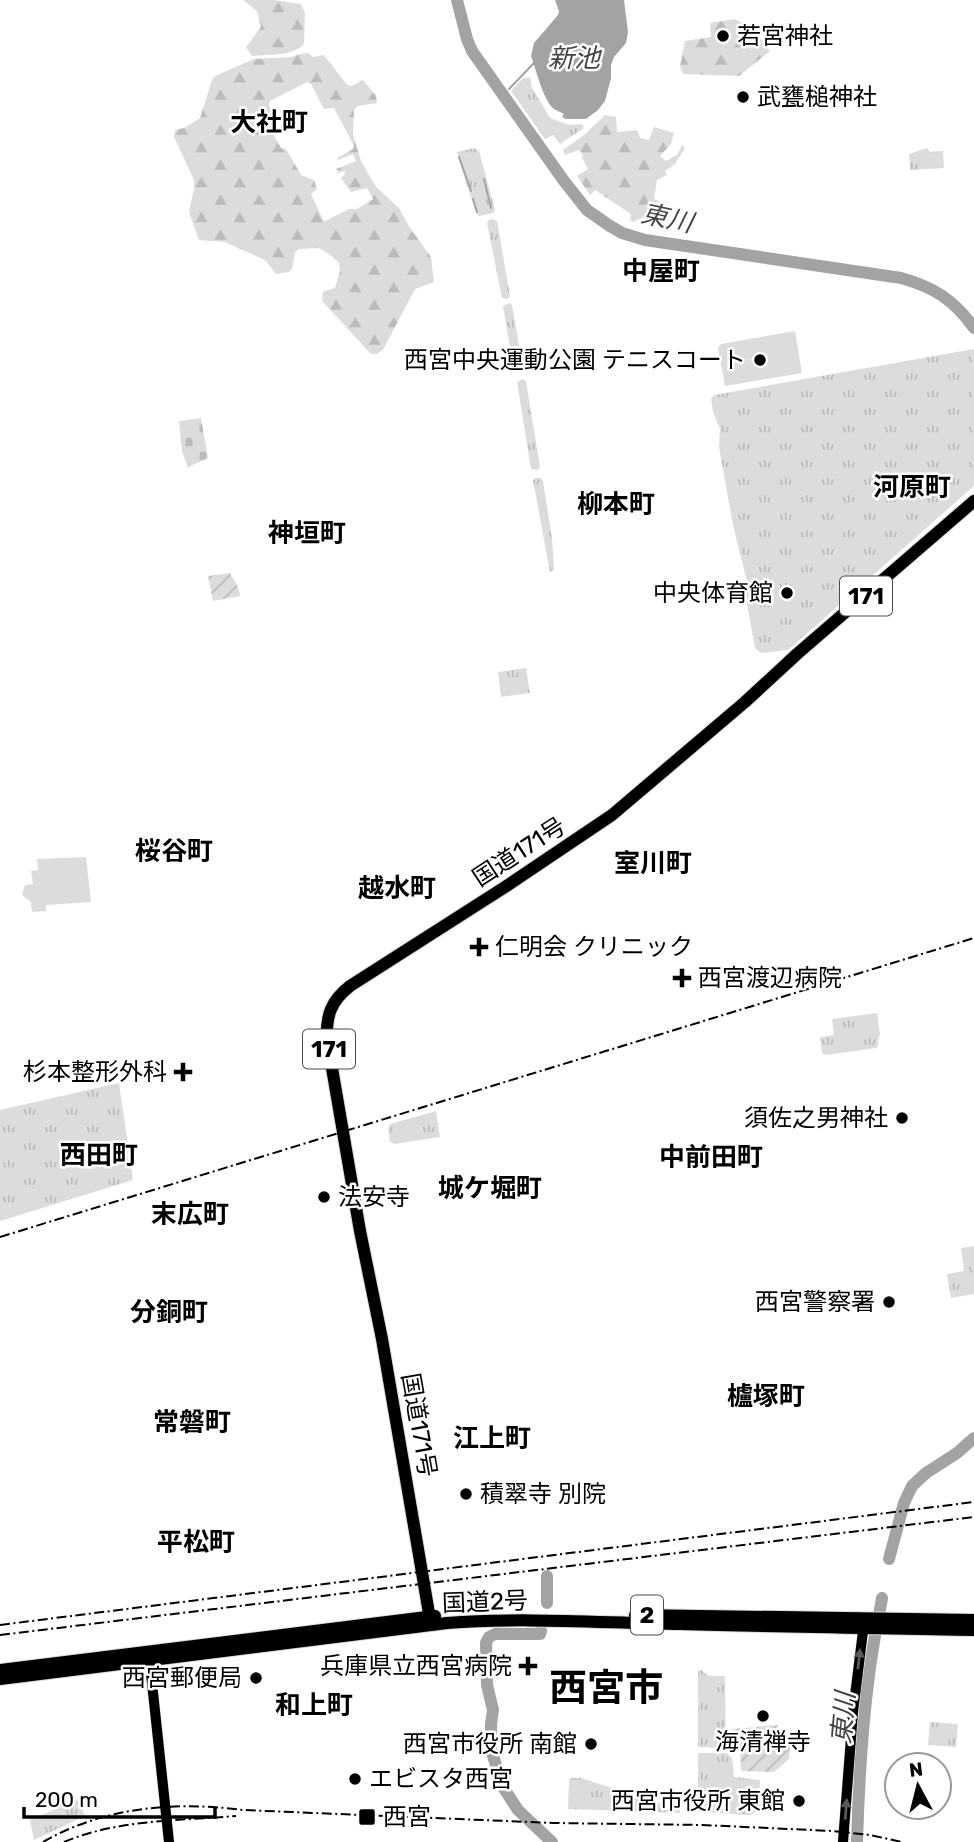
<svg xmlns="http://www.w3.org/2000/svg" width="974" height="1842" viewBox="0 0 974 1842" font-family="Rubik,'Noto Sans JP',sans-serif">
<defs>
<pattern id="forest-firs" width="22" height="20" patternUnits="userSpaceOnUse" patternTransform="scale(1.75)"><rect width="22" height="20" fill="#dcdcdc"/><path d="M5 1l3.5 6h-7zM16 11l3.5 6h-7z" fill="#bbb"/></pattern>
<pattern id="cemetery-stones" width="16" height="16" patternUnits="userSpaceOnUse" patternTransform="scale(1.75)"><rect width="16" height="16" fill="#dcdcdc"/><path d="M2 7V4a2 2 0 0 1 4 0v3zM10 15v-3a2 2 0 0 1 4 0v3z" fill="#bbb"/></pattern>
<pattern id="park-tufts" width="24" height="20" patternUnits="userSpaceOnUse" patternTransform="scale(1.75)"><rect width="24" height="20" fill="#dcdcdc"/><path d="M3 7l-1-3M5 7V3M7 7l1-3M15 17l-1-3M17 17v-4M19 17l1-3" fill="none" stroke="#bbb"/></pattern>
<pattern id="garden-furrows" width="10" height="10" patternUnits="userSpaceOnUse" patternTransform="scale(1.75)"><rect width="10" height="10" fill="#dcdcdc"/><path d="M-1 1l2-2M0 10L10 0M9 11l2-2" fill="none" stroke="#bbb"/></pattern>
</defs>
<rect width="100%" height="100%" fill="#fff"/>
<path fill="url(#forest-firs)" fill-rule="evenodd" d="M243,0h31l27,4 4,9 -1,31c-12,13 -35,10 -52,12l-6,-9 15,-20 -4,-16z
M735,19l19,11 16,21 -31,25 -56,-2 -3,-8 5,-25 26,-4 -1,-14z
M308,53l5,4 11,-2 23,30 5,1 11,-6 13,16 1,7 -19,3 -4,3 -1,26 8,26 15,26 23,21 11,20 21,29 3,25 -19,7 -32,61 -6,4h-6l-49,-53 1,-9 12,-4 5,-17 -1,-8 -10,-9 -10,-6 -20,1 -4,3 -3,17 -3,3 -13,2 -11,-14 -40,-18 -26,-2 -9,-25 -1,-4 5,-22v-9l-20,-43 1,-7 9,-2 16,-10 12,-38 3,-4 39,-17 37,-2 9,-3zM307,82l4,2 13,25 10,-1 20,38 -1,3 -16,9 1,2 15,-6 3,7 -20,8 2,4 7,-2v3l-4,4 10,14 16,-4 6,11 -16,10h-8l-24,12 -2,-1 -12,-26 6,-5 -3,-9 -13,-5 -15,-26 -5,-1 -7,-12 2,-6 -2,-6 3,-5 -8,-14 1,-4z
M605,115l11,2 1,15h2l18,-2 3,8 9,2 5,-13 20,6 -3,11 -11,12 6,5 11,-6 5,-10 3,3 -10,16 -10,7 2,4 -10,5 -3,19 5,2 -15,16 -11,5 -3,-2 1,-6 -36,-24 -5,5 -13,-19 11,-7 -6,-11 1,-3 -4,-5 -14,5 -2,-5 21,-15z"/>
<path fill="url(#cemetery-stones)" d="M201,418l7,40 -20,9 -6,-15 -3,-31z"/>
<path fill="url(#park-tufts)" d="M530,77l2,11 18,30 19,7 13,-1 2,4 -24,16 -7,-9 -8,4 -34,-48 11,-12z
M474,148l5,3 16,59 -2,3 -14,3 -3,-3 -18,-56 -1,-5z
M927,148l2,4 14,-1 1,17 -34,2 -1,-16z
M493,219l4,2 13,75 -2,3 -6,-1 -15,-75 2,-3z
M509,303l3,2 11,64 -2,3 -4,1 -3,-2 -11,-65z
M974,349v137l-186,164 -27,3 -6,-5 -10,-55 2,-12 -14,-56 -14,-78 1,-18 -7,-17 -2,-14 3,-3z
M523,379l3,2 14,86 -2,3 -7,-1 -14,-87z
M536,478h5l2,3 9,57 2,32 -4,2 -17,-92z
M526,668l4,25 -29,4 -3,-25z
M877,1013l3,21 -2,6v5l-2,3 -50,7 -4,-2 -2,-16 14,-2 -2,-16z
M119,1083l14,97 -133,41v-111z
M436,1111l4,26 -45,7 -5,-2 -2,-13 2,-5z
M974,1246v48l-23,4 -4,-24 17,-3 -3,-23z
M698,1670h3l8,6h16l1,72 -28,-1z
M930,1722l28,2 -2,23 -28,-2z
M698,1753h29l5,5 2,19 26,3 -1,28 -8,7 -53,-3z
M571,1778h10l87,28 12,1v6l-112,-4 1,-29z
M77,1800l2,1 6,15 -51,24 -4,-20z"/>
<path fill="url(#garden-furrows)" d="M230,573l8,14 2,9 -27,5 -5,-25z
M777,1725l3,16 11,1 -2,17 -15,13 -33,-1 -1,-24 -8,-3v-15z"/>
<path fill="#dcdcdc" d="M795,331l7,42 -77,13 -7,-38 3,-4z
M86,857l5,45 -45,3v6l-14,1 -1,-10 -9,-7 3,-10 8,-1 -2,-13 7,-1 -1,-11z"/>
<path fill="#a3a3a3" d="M555,0h69l4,32 -2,11 -12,14 -3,8v13l-6,23 -7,9 -12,9h-21l-3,-3 2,-2c-3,-2 -7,-3 -10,-5 -11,-9 -18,-40 -23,-53l3,-13 24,-28 1,-4z"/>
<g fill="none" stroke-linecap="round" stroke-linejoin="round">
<path stroke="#a3a3a3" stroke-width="2" d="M509,89l25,-26
M459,157l12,34
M484,179l7,29
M473,199l4,13"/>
<path stroke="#a3a3a3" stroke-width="12" d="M457,0l10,39 5,12 92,130 23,29 23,16 12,7 23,7 256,38c33,9 53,22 73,50
M889,1559l15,-56 8,-17 14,-13 31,-20 17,-15
M547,1603v-27
M541,1631l-1,3h-45l-6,3 -3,6 1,42 6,25 -2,14v25l7,23 5,15 15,23 34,32
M857,1842c2,-69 6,-138 18,-206 2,-13 5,-25 7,-38"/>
<g stroke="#dbdbdb" stroke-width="11">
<path id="major" d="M149,1655l20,187
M843,1842l10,-130 11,-89"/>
</g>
<g stroke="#dbdbdb" stroke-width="14">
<path id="highway" d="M635,1615l339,5
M431,1625l-49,-286 -22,-108 -33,-192c-1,-24 4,-38 23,-53l155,-99 107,-72 133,-113 52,-48 177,-153
M0,1670l435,-54
M0,1679l447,-56c78,-6 156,0 234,1 98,3 195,4 293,6"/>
</g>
<use href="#major" stroke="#000" stroke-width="10"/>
<use href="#highway" stroke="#000" stroke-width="12"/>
<path stroke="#000" stroke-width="2" stroke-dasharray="10 3.5 2 3.5" stroke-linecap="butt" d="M0,1237l974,-299
M0,1625l974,-123
M0,1635l974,-118
M43,1842c61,-35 131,-41 200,-32l311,13 148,2 131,6 37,4 32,7
M64,1842c55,-23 114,-21 172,-26"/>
</g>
<defs><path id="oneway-solid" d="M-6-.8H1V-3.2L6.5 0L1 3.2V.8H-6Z" transform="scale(1.75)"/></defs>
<g fill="#595959">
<use href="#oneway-solid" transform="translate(859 1659) rotate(-84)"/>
<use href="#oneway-solid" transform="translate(846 1809) rotate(-86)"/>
</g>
<g fill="#000" stroke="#fff" stroke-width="2.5">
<circle cx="723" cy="36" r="7"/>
<circle cx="743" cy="97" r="7"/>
<circle cx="760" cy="360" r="7"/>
<circle cx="787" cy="593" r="7"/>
<path d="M475.5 936.5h7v7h7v7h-7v7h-7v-7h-7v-7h7z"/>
<path d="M678.5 967.5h7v7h7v7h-7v7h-7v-7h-7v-7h7z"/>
<path d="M179.5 1061.5h7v7h7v7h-7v7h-7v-7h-7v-7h7z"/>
<circle cx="902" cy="1118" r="7"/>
<circle cx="324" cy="1197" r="7"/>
<circle cx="889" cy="1302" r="7"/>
<circle cx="466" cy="1494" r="7"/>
<path d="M524.5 1655.5h7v7h7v7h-7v7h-7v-7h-7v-7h7z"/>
<circle cx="256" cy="1678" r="7"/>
<circle cx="763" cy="1716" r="7"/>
<circle cx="591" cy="1744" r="7"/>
<circle cx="355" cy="1779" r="7"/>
<circle cx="799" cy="1801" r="7"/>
<rect x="358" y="1808" width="18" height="18" rx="3.5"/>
</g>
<g text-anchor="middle" stroke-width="5" stroke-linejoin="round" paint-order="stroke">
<g fill="#fff" stroke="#4c4c4c" stroke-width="2">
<rect x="840" y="576.5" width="52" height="39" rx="5"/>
<rect x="303" y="1029.5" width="52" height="39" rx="5"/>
<rect x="631" y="1595.5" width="32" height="39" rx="5"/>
</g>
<g font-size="23" font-weight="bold" fill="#000">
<text x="866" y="604">171</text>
<text x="329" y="1057">171</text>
<text x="647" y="1623">2</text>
</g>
<g font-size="24" fill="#000" stroke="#fff" text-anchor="end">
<text x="737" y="44" text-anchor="start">若宮神社</text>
<text x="757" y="105" text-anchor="start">武甕槌神社</text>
<text x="746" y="368">西宮中央運動公園 テニスコート</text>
<text x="773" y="601">中央体育館</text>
<text x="495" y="955" text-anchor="start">仁明会 クリニック</text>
<text x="698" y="986" text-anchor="start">西宮渡辺病院</text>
<text x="167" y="1080">杉本整形外科</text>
<text x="888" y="1126">須佐之男神社</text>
<text x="338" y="1205" text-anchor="start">法安寺</text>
<text x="875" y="1310">西宮警察署</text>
<text x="480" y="1502" text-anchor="start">積翠寺 別院</text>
<text x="512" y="1674">兵庫県立西宮病院</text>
<text x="242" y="1686">西宮郵便局</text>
<text x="763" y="1750" text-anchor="middle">海清禅寺</text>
<text x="577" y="1752">西宮市役所 南館</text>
<text x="369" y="1787" text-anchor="start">エビスタ西宮</text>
<text x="785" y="1809">西宮市役所 東館</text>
<text x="383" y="1825" text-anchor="start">西宮</text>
</g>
<g font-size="24" fill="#000" stroke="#fff">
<text transform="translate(519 852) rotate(-33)" y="8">国道171号</text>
<text transform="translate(419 1425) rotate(80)" y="8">国道171号</text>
<text transform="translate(485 1602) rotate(-2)" y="8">国道2号</text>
</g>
<g font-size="26" font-style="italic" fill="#444" stroke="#fff">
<text x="574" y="67">新池</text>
<text transform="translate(667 218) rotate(12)" y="9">東川</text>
<text transform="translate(843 1718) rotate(-85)" y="9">東川</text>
</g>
<g font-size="26" font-weight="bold" fill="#000" stroke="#fff">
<text x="269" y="131">大社町</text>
<text x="661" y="280">中屋町</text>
<text x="912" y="496">河原町</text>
<text x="616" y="513">柳本町</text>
<text x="307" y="542">神垣町</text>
<text x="174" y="860">桜谷町</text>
<text x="653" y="872">室川町</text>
<text x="397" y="897">越水町</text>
<text x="99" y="1164">西田町</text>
<text x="711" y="1166">中前田町</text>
<text x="490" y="1197">城ケ堀町</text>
<text x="190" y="1223">末広町</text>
<text x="169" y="1321">分銅町</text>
<text x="766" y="1405">櫨塚町</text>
<text x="192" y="1431">常磐町</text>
<text x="492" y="1447">江上町</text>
<text x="196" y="1551">平松町</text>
<text x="314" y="1714">和上町</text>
</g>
<g font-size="38" font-weight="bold" fill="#000" stroke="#fff">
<text x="606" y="1701">西宮市</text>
</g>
</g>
<g transform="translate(918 1786) rotate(353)"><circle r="33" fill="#ffffff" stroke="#999999" stroke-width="2"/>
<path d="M0-5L12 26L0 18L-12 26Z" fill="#000000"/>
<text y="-10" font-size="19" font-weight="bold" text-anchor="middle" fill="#000000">N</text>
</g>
<path d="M24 1807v10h191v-10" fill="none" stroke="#000000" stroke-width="3.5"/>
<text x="35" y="1807" font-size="21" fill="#000000" stroke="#ffffff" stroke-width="5" paint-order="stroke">200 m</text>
</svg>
